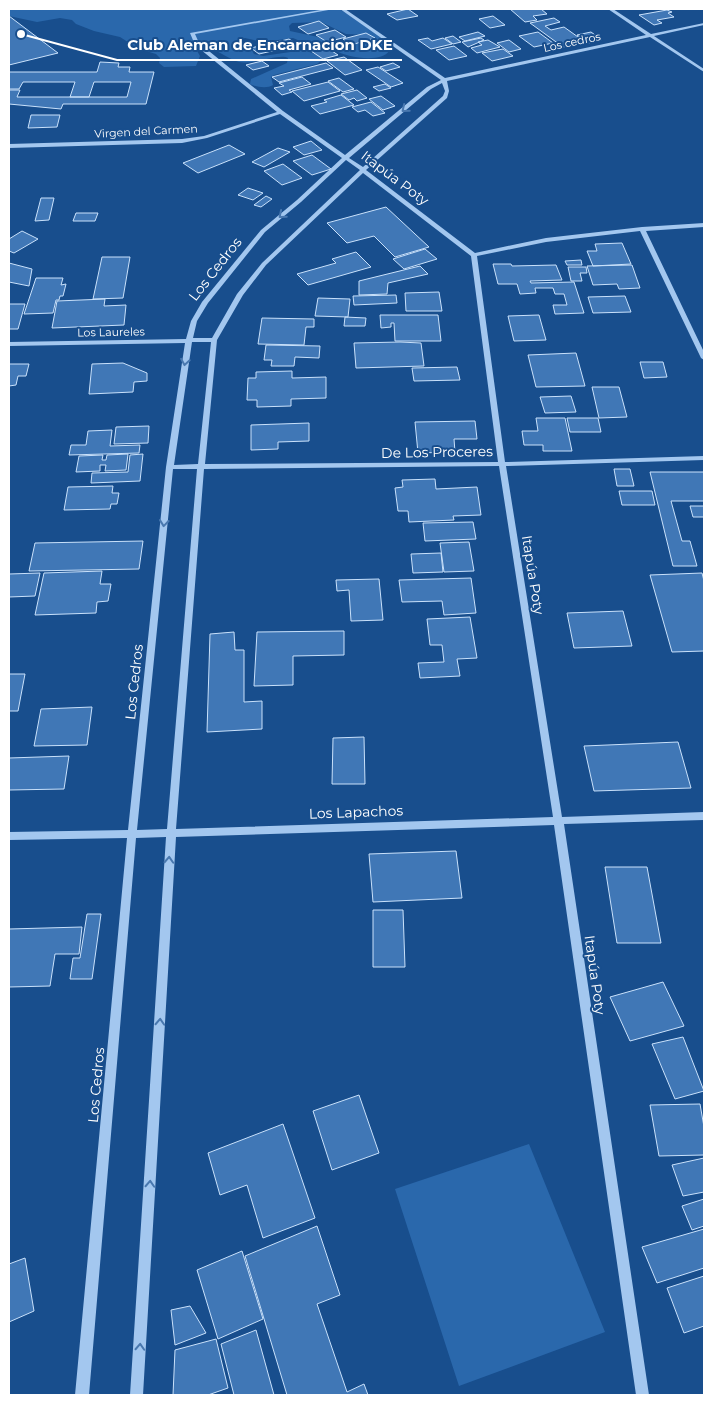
<svg xmlns="http://www.w3.org/2000/svg" width="713" height="1404" viewBox="0 0 713 1404" font-family="Montserrat,sans-serif">
<rect width="100%" height="100%" fill="#184e8d"/>
<path fill="#2a68ac" d="M9,9h330c18,11 44,20 50,42 -7,12 -43,7 -54,-1l1,-5 31,-2 5,-4 -4,-4 -22,-1 -25,-12 -29,1 -3,3 1,5 28,6 6,3v4l-10,3 -21,-9 -30,4 -18,-4 -9,3 -2,4 17,4 3,5 9,2 41,-6 16,6 2,4 -5,4 -43,11 -3,2 2,8c-6,4 -17,2 -23,-1l1,-5 36,-16 1,-5c-8,-5 -36,7 -49,4 -13,-3 -29,-20 -43,-13l4,7 -4,10 -32,1 -5,-4 1,-5 -4,-4 -17,-5 -19,-12 -26,-6 -18,-7 -4,-4 -12,-2 -23,4 -28,-6z
M529,1144l76,188 -146,54 -64,-197z"/>
<path fill="#4077b6" stroke="#c9e1fb" d="M408,9l10,7 -21,4 -10,-6z
M510,9h31l6,5 -14,2 4,4 -12,2z
M667,10l5,2 -4,1 6,4 -17,3 5,3 -8,2 -15,-10z
M9,16l49,37 -49,12z
M493,16l12,9 -15,3 -11,-9z
M554,18l6,4 -15,4 6,4 13,-3 21,15 -22,5 -33,-24z
M319,21l10,7 -21,6 -10,-7z
M335,30l11,7 -19,5 -11,-7z
M478,32l7,4 -20,5 -6,-4z
M538,32l15,11 -19,4 -15,-11z
M591,32l11,8 -14,3 -11,-8z
M366,33l9,5 -24,7 -8,-6z
M453,36l8,6 -8,2 -8,-6z
M428,38l4,3 11,-3 9,6 -21,5 -13,-9z
M481,38l3,2 -16,7 -6,-5z
M289,39l9,6 -39,9 -8,-6z
M488,40l12,7 -23,6 -6,-5 11,-3 -4,-3z
M509,40l12,9 -12,3 -12,-9z
M454,46l13,10 -18,4 -13,-10z
M326,47l12,8 -15,4 -12,-8z
M503,49l10,7 -21,5 -10,-8z
M344,57l18,13 -17,5 -18,-14z
M262,61l7,5 -16,4 -7,-5z
M100,62l19,1 -1,4h12l-1,5h25l-8,32h-83l-2,5 -52,-5v-14h11l-3,7h110l4,-15h-37l-5,15h-19l5,-15h-52l-4,7h-10v-17h88z
M326,63l7,5 -54,14 -7,-5z
M393,63l7,4 -14,4 -6,-4z
M378,67l25,16 -12,4 -25,-17z
M302,77l9,7 -22,6 3,2 -10,3 -8,-7 10,-2 -5,-3z
M339,78l15,11 -11,3 -15,-11z
M328,82l12,9 -36,10 -12,-10z
M385,84l6,4 -12,3 -6,-4z
M357,90l10,8 -10,3 -3,-3 -5,2 -8,-6z
M341,95l13,10 -34,9 -9,-8 16,-4 -3,-2z
M381,96l14,10 -12,4 -14,-11z
M371,102l14,11 -12,3 -8,-6 -7,2 -6,-5z
M31,115h29l-3,12 -29,1z
M311,141l11,9 -18,5 -11,-8z
M229,145l16,9 -47,19 -15,-10z
M278,148l12,4 -26,15 -12,-5z
M312,155l19,14 -19,6 -19,-14z
M283,164l19,14 -20,7 -18,-14z
M248,188l15,5 -10,7 -15,-5z
M266,196l6,3 -11,8 -7,-2z
M41,198h13l-5,22 -14,1z
M386,207l43,40 -34,10 -21,-21 -27,7 -20,-20z
M76,213h22l-3,8h-22z
M22,231l16,8 -24,14 -5,-2v-12z
M622,243l9,21 -38,2 -6,-15h10l-2,-7z
M425,249l12,10 -33,10 -11,-10z
M356,252l15,15 -63,18 -11,-11 39,-11 -4,-4z
M102,257h28l-7,41 -30,1z
M581,260l1,5h-15l-2,-4z
M9,263l23,6 -3,17 -20,-4z
M493,264h18l1,2 44,-1 6,15 -32,1 1,2 43,-1 10,31 -29,1 -2,-9h14l-3,-11h-9l-2,-6h-18l1,5 -16,1 -3,-10h-19z
M632,265l8,23 -21,1 -2,-5 -24,1 -6,-19z
M420,266l8,8 -40,9 -1,11 -28,1v-14z
M568,267h18l1,6h-7l2,8h-11z
M36,278h27l-2,7 5,-1 -3,12h-3l-1,4h-3l-3,13 -29,1z
M439,292l3,19h-36l-1,-18z
M396,295l1,8 -43,2 -1,-9z
M625,296l6,16 -38,1 -5,-16z
M318,298l32,1 -2,18 -33,-1z
M105,299l-1,7 22,-1 -2,20 -72,3 5,-27z
M9,304h16l-7,25h-9z
M380,315h58l3,26h-46l-1,-18h-3v4l-10,1z
M539,315l7,25 -32,1 -6,-25z
M345,317l21,1 -1,8h-21z
M262,318l52,1v8h-8l-2,18 -46,-1z
M400,342l21,1 3,23 -68,2 -2,-25z
M266,345l54,1 -1,12 -24,-1 -1,9h-23l1,-6h-8z
M576,353l9,33 -49,1 -8,-32z
M640,362h23l4,15 -23,1z
M123,363l24,10v8l-13,1 -1,10 -44,2 3,-30z
M9,364h20l-3,12h-8l-2,9 -7,1z
M457,367l3,13 -46,1 -2,-13z
M292,371v7l34,-1v21l-35,1v7l-34,1v-7h-10l1,-22h8v-6z
M592,387h27l8,30 -28,1z
M571,396l5,16 -31,1 -5,-16z
M536,418h29l7,33h-29v-6h-19l-2,-14h16z
M567,418h31l3,14h-31z
M475,421l2,18h-23l1,13 -37,1 -3,-31z
M309,423v18l-31,1v7l-27,1v-25z
M149,426l-1,17 -34,1 2,-17z
M112,430l-2,16 30,-1 -1,8 -70,2 2,-10h15l2,-14z
M128,454l-2,16 -21,1 1,-6h-6v6l-24,1 3,-16 24,-1 -1,5h4l1,-5z
M143,454l-3,27 -49,2 1,-10 36,-1 2,-17z
M614,469h16l4,17h-17z
M650,472h54v29h-33l11,40h8l7,25h-24z
M435,479l1,10 41,-2 4,28 -28,1 1,4 -45,2 -1,-11h-10l-3,-23 8,-1 -1,-7z
M113,486l-1,7h7l-2,11h-6l-1,5 -46,1 4,-23z
M619,491h33l3,14h-33z
M690,506h14v11h-11z
M473,522l3,17 -51,2 -2,-18z
M143,541l-4,28 -110,2 6,-28z
M469,542l5,29 -30,1 -4,-29z
M441,553l2,19 -30,1 -2,-19z
M102,571l-2,13h11l-3,17 -11,1 -1,11 -61,2 9,-42z
M40,573l-5,23 -26,1v-23z
M702,573l2,8v70l-32,1 -22,-77z
M471,578l5,35 -32,2 -2,-14 -40,1 -3,-22z
M379,579l4,41 -32,1 -2,-31 -12,1 -1,-11z
M623,611l9,35 -58,2 -7,-35z
M470,617l7,41 -20,1 3,17 -40,2 -2,-15 26,-1 -2,-17h-12l-3,-26z
M344,631v24l-51,1v29l-39,1 3,-54z
M234,632l1,18h9v52l18,-1v28l-55,3 3,-98z
M9,674h16l-7,37h-9z
M92,707l-5,38 -53,1 7,-37z
M364,737l1,47h-33l1,-46z
M678,742l13,46 -97,3 -10,-45z
M69,756l-5,33 -55,1v-32z
M456,851l6,47 -89,4 -4,-48z
M605,867h42l14,76h-44z
M373,910h30l2,57h-32z
M87,914h14l-9,65h-22l3,-21h7z
M82,927l-3,27h-24l-5,32 -41,1v-58z
M663,982l21,44 -54,15 -20,-44z
M683,1037l21,54 -29,8 -23,-55z
M359,1095l20,58 -47,17 -19,-59z
M700,1104l4,23v28l-45,1 -9,-51z
M283,1124l32,94 -52,20 -16,-53 -27,10 -12,-42z
M704,1158v34l-21,4 -11,-31z
M704,1199v27l-12,4 -10,-24z
M317,1226l23,69 -23,9 30,88 17,-8 4,11h-81l-42,-139z
M704,1229v39l-47,15 -15,-36z
M242,1251l21,68 -45,20 -21,-69z
M25,1258l9,53 -25,11v-58z
M704,1276v50l-20,7 -17,-45z
M190,1306l16,27 -31,12 -4,-35z
M256,1330l18,65h-40l-13,-51z
M216,1339l12,49 -20,7h-35l2,-45z"/>
<g fill="none" stroke-linecap="round" stroke-linejoin="round">
<path fill="#a3c7ef" fill-rule="evenodd" d="M326,9h8l-139,25 4,9 84,68 62,44 82,-68 14,-7 -101,-71h5l100,69 201,-43 -38,-26h5l38,25 53,-11v2l-50,11 50,33v3l-54,-35 -203,44 2,10 -2,7 -81,72 109,83 71,-15 96,-11 62,-4v4l-58,4 58,121v8l-3,-2 -61,-127 -94,11 -69,14 28,206 199,-6v4l-198,6 56,351 142,-5v8l-140,4 85,571h-13l-82,-570 -378,12 -33,558h-13l36,-558 -30,1 -47,557h-14l52,-557 -118,2v-8l119,-2 38,-363 19,-124 -176,3v-4l177,-3 5,-18 11,-19 59,-72 36,-30 45,-42 -62,-44 -73,24 -25,5 -173,5v-4l173,-5 22,-3 73,-24 -82,-67 -5,-12zM442,83l3,8 -2,5 -80,71 -14,-9 82,-69zM346,160l14,10 -98,93 -25,31 -25,44h-19l4,-17 11,-18 57,-71 36,-30zM363,173l108,83 27,206 -293,2 12,-124 26,-45 23,-30zM192,342h19l-13,122 -24,1zM499,466l54,351 -377,12 28,-360zM173,469h24l-30,360 -30,1z"/>
</g>
<defs><path id="oneway-chevron" d="M-2-3.5L2.5 0L-2 3.5" fill="none" stroke-width="1.6" stroke-linecap="round" stroke-linejoin="round" transform="scale(1.25)"/></defs>
<g stroke="#4978af">
<use href="#oneway-chevron" transform="translate(405 109) rotate(141)"/>
<use href="#oneway-chevron" transform="translate(282 215) rotate(140)"/>
<use href="#oneway-chevron" transform="translate(185 362) rotate(99)"/>
<use href="#oneway-chevron" transform="translate(164 523) rotate(96)"/>
<use href="#oneway-chevron" transform="translate(169 860) rotate(-87)"/>
<use href="#oneway-chevron" transform="translate(160 1022) rotate(-87)"/>
<use href="#oneway-chevron" transform="translate(150 1184) rotate(-87)"/>
<use href="#oneway-chevron" transform="translate(140 1347) rotate(-87)"/>
</g>
<g text-anchor="middle" stroke-width="4" stroke-linejoin="round" paint-order="stroke">
<g font-size="11" fill="#fff" stroke="#184e8d">
<text transform="translate(572 42) rotate(-12)" y="4">Los cedros</text>
<text transform="translate(146 131) rotate(-3)" y="4">Virgen del Carmen</text>
<text transform="translate(111 332) rotate(-1)" y="4">Los Laureles</text>
</g>
<g font-size="14" fill="#fff" stroke="#184e8d">
<text transform="translate(395 178) rotate(37)" y="5">Itapúa Poty</text>
<text transform="translate(215 269) rotate(-52)" y="5">Los Cedros</text>
<text transform="translate(437 452) rotate(-1)" y="5">De Los Proceres</text>
<text transform="translate(533 575) rotate(81)" y="5">Itapúa Poty</text>
<text transform="translate(134 682) rotate(-84)" y="5">Los Cedros</text>
<text transform="translate(356 812) rotate(-2)" y="5">Los Lapachos</text>
<text transform="translate(595 975) rotate(82)" y="5">Itapúa Poty</text>
<text transform="translate(96 1085) rotate(-85)" y="5">Los Cedros</text>
</g>
</g>
<path fill="none" stroke="#fff" stroke-width="2" d="M21 34L117 60H402"/>
<circle fill="#fff" stroke="#184e8d" stroke-width="2" cx="21" cy="34" r="5"/>
<g font-size="15" text-anchor="middle" font-weight="bold" fill="#fff" stroke="#184e8d" stroke-width="4" stroke-linejoin="round" paint-order="stroke">
<text x="260" y="50">Club Aleman de Encarnacion DKE</text>
</g>
<rect width="713" height="1404" fill="none" stroke="#ffffff" stroke-width="20"/>
</svg>
